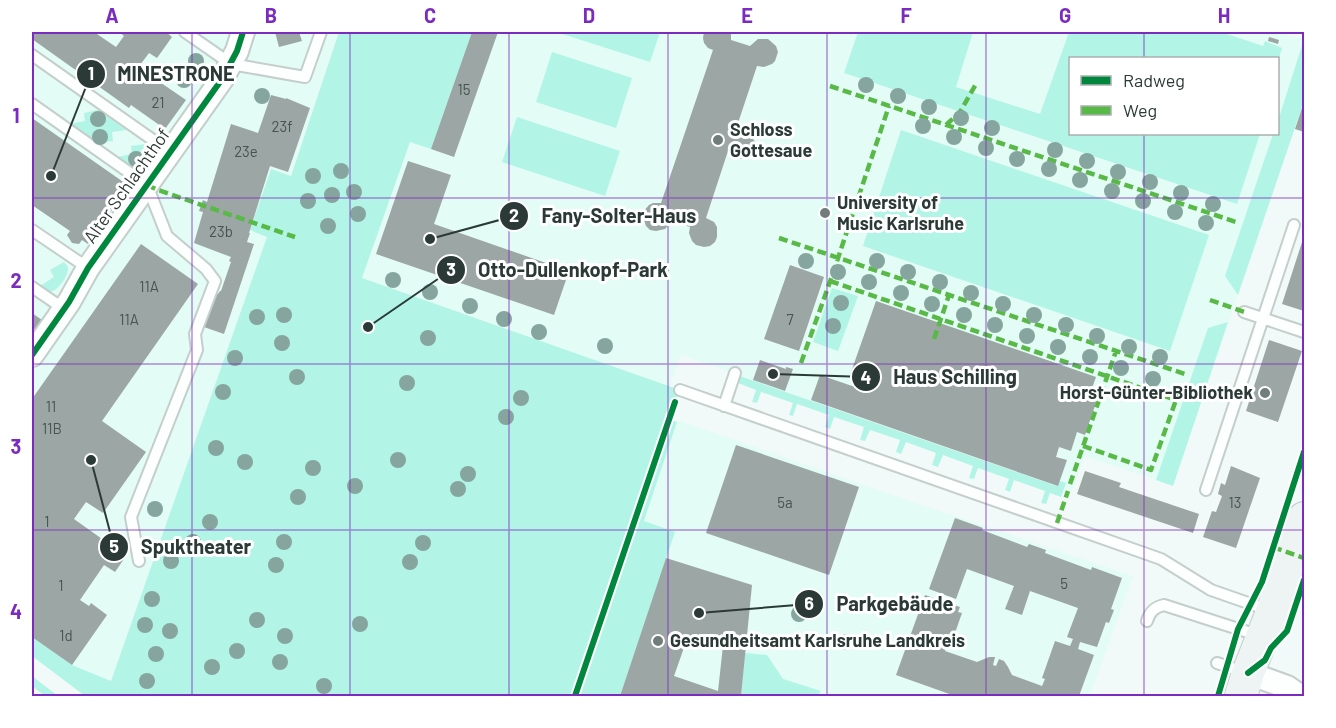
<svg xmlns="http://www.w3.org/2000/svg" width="1336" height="728" viewBox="0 0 1336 728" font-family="Barlow,sans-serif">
<rect width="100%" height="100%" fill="#f2faf9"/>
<path fill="#e3fcf5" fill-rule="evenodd" d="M32,32h307l-48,144 -20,-7 -21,61 18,6 -157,445 -39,-16 -40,-28z
M472,32h808l24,7v62l-131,385 -89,-30 -12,35 -391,-136 -11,32 -308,-109 48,-136 21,6zM1070,58h208v76h-208z
M678,420l235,82 220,74 -43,120h-505z"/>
<path fill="#b2f5e6" d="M339,32h133l-41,117 -21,-7 -48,136 318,112 -10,29 7,3 -33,99 31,11 -55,164h-535l-53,-40v-19l40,28 39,16 156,-444 -17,-7 21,-61 20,7z
M556,32h104l-10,30z
M858,32h115l-17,55 84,27 29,-82h152l42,14 2,-5 17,7 -4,13v-3h-208v76h190l-23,70 -393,-131z
M1304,39v62l-66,194 -13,-19 48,-142h5v-13z
M552,52l80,26 -16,50 -80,-26z
M98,110l29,20 -15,2 1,9 -15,2 -28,-19 15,-3 -1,-8z
M517,117l103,34 -15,45 -103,-34z
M901,130l308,105 -39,116 -307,-105z
M146,144l5,6 -13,19 -8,-3 -13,-9 15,-3 -1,-8z
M64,262l4,5c1,8 -9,23 -18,25l-10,-6 14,-9 -4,-7z
M832,288l26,8 -20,55 -25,-9z
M1228,322l-55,164 -17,-6 52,-152z
M740,376l317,110 3,-5 6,2 -5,14 -11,-4 -4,11 -5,-1 4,-12 -31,-11 -4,12 -5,-2 4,-11 -31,-11 -4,11 -5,-1 4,-12 -30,-11 -5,12 -6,-2 4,-12 -30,-11 -5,12 -5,-2 4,-12 -30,-10 -5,11 -5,-1 4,-13 -30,-10 -4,12 -5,-2 4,-12 -32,-11 -4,12 -4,-1 4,-12 -32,-11 -4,11 -5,-1 4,-12 -18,-7z
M745,653l22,2 16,24 38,12 -4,5h-76z
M32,676l26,20h-13l-13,-10z"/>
<path fill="#9ca6a4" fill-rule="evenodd" d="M32,32h62l22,15 8,-11 -5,-4h47l6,5 -15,21 -8,-5 -9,12 13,8 -2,3 35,24 -21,29 -34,-24 -2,3 -97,-69z
M275,32h24l3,9 -23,6z
M472,32h26l-44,125 -23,-8z
M704,32h27v8l19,6 8,-7h10l8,7 2,6 -3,9 -3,3 -8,3 -7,-1 -22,66 5,-2 10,4 5,8v5l-2,6 -8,6 -9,-1 -8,-7 -22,67 8,4 3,5v10l-2,5 -5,4 -6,1 -8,-2 -4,-4 -3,-8 1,-6 -18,-6 -7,8 -9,2 -6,-1 -4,-4 -3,-9v-5l6,-7 4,-2h8l52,-153 -5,-2 -4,-5 -1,-5z
M1269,37l10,3 -1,4 -10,-3z
M271,95l15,4v-1l24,10 -22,64 -18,-6 -21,67h1l-3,9 7,2 -30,90 -20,-7 11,-34 3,1 2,-3h1l10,-29 -2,-1 2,-4 -37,-14 9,-31 -4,-1 4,-11 4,2 24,-78 27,9z
M1304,102v30l-9,-3z
M32,118l97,68 -41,58 -6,-4 -3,4 -7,-1 -5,-8 3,-4 -38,-26z
M408,161l43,14 -17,49 135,47 -15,44 -178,-61z
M1304,236v75l-22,-7z
M141,244l57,40 -96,137 44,31 -43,61 -17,-11 -12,17 52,37 -11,16 -11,-7 -24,35 9,6 2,-3 16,12 -35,50 -40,-28v-238z
M790,265l34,12 -25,74 -35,-12z
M876,301l220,76 -5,14 8,3 -14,41 -8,-3 -6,19 -12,-4 -3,10 11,3 -9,26 -247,-86 9,-25 38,13 3,-9 -11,-4z
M32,313l10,7 -10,16z
M1269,340l33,11 -24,71 -32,-11z
M760,360l26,9v-2l7,2 -8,22 -32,-11z
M736,445l123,42 -30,88 -123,-42z
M1231,466l29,12 -24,70 -33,-11 9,-26 4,1 6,-16 -4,-2 3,-11 4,2z
M1085,471l36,12 -2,4 80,27 -6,19 -116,-39z
M955,518l28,10 -1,2 45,17 2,-3 17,6 -1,3 46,17 1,-3 30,11 -11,31 3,1 -5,13 -3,-1 -9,25 -17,-5 -2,7 16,6 -15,41h-124l-59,-21 29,-80 35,12 -2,5 4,1 -12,34 -3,-1 -2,5 32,11 12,-5h6l-2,8 3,1 3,-7 5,2 4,6 4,8 30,11 3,-7 -3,-1 13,-37 15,5 3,-7 -6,-2 11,-29 -48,-17 -8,24 -17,-6 9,-23 -47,-17 -11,30 -27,-10z
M666,558l86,27 -11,111h-121zM686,642l37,4 -5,45 -44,-15z"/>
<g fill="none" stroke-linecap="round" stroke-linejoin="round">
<g stroke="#c4cfcc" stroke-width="14">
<path id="service" d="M185,32l46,32 74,13 16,-45
M32,55l138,97
M32,104l115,81 20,51 39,33 9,12 -20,53 2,16 -66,167 8,44
M32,230l56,38
M32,287l32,22
M1244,312l60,20
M680,390l481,169 50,31 60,21
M724,406l11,-33
M1206,490l88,-265
M1147,621c3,-10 8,-14 17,-16l96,31
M1217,663l27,9"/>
</g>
<g stroke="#c4cfcc" stroke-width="26">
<path id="minor" d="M32,355l37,-53 19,-34 134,-189 15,-28 6,-19
M1248,673l39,14 13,9"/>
</g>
<g stroke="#c4cfcc" stroke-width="34">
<path id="secondary" d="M1241,696l7,-23 24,-61 32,-94"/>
</g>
<use href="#service" stroke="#fdfefe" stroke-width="10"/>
<use href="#minor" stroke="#fdfefe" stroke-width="22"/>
<use href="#secondary" stroke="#edf4f3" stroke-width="32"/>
<path stroke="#58b947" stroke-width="4.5" stroke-dasharray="9 4.5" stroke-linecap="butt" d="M830,86l406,136
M946,125l14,-13 16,-28
M147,185l11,5 137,47
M779,238l406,136
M830,281l346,119 2,-6
M1210,300l34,12
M934,339l15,-44
M801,363l31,-87 57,-170
M1083,446l68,24 25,-70
M1070,484l46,-133
M1057,523l11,-32
M1273,547l31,11"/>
<g stroke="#fff" stroke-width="10">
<path id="cycleway" d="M32,355l37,-53 19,-34 134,-189 15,-28 6,-19
M1248,673l17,-13 6,-12 16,-17 17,-51
M575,696l100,-294
M1218,696l20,-67 24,-47 42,-130"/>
</g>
<use href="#cycleway" stroke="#00873e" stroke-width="6"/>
</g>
<g fill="#85a59e">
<circle cx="196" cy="61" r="8"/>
<circle cx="184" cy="80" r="8"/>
<circle cx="866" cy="85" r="8"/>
<circle cx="262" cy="96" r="8"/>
<circle cx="898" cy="96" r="8"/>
<circle cx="929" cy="107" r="8"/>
<circle cx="961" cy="118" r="8"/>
<circle cx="98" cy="119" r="8"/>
<circle cx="923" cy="126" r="8"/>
<circle cx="992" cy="128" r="8"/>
<circle cx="100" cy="137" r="8"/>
<circle cx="954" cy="137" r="8"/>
<circle cx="986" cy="148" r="8"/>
<circle cx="1055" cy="150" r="8"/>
<circle cx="136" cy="159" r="8"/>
<circle cx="1017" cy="159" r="8"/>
<circle cx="1087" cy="161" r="8"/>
<circle cx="1049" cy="169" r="8"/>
<circle cx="341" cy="171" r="8"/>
<circle cx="1118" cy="172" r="8"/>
<circle cx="313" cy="176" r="8"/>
<circle cx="1080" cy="180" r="8"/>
<circle cx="1150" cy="182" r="8"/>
<circle cx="1112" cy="191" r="8"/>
<circle cx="354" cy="192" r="8"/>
<circle cx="1181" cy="193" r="8"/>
<circle cx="332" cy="195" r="8"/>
<circle cx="308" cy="201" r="8"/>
<circle cx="1143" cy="201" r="8"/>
<circle cx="1213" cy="204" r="8"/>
<circle cx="1175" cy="212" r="8"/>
<circle cx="358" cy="214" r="8"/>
<circle cx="1206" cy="223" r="8"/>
<circle cx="328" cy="226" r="8"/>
<circle cx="806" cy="261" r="8"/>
<circle cx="877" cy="261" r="8"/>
<circle cx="838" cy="272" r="8"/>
<circle cx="908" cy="272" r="8"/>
<circle cx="393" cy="280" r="8"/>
<circle cx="869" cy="282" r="8"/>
<circle cx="940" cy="282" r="8"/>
<circle cx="430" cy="292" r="8"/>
<circle cx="901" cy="293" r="8"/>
<circle cx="971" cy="293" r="8"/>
<circle cx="841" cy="303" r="8"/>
<circle cx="932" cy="304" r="8"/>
<circle cx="1003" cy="304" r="8"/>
<circle cx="470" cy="306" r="8"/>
<circle cx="284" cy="315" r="8"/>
<circle cx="964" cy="315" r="8"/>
<circle cx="1034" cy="315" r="8"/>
<circle cx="257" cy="317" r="8"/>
<circle cx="504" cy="319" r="8"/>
<circle cx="995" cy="325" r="8"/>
<circle cx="1066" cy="325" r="8"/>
<circle cx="833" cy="326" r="8"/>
<circle cx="539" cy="332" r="8"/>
<circle cx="1027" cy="336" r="8"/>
<circle cx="1097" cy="336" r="8"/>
<circle cx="428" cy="338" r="8"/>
<circle cx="282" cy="343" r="8"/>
<circle cx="605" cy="346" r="8"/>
<circle cx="1058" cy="347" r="8"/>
<circle cx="1129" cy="347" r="8"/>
<circle cx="1090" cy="357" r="8"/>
<circle cx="1160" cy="357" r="8"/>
<circle cx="235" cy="358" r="8"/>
<circle cx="1121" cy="368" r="8"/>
<circle cx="297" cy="377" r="8"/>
<circle cx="1153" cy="379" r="8"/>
<circle cx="407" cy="383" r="8"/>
<circle cx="223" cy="392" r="8"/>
<circle cx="521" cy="398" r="8"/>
<circle cx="506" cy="417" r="8"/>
<circle cx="216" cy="448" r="8"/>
<circle cx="398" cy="460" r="8"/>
<circle cx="245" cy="462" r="8"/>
<circle cx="313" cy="468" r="8"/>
<circle cx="468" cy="474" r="8"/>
<circle cx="355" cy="486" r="8"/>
<circle cx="458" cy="489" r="8"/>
<circle cx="298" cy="497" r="8"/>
<circle cx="155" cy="509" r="8"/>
<circle cx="210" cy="522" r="8"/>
<circle cx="193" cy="542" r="8"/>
<circle cx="284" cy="542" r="8"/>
<circle cx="423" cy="543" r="8"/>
<circle cx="171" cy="561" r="8"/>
<circle cx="410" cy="562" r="8"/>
<circle cx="276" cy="565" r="8"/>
<circle cx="152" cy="599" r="8"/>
<circle cx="799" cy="614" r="8"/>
<circle cx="257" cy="620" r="8"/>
<circle cx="360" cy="624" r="8"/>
<circle cx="145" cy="625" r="8"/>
<circle cx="170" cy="631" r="8"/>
<circle cx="285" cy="636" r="8"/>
<circle cx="846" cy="642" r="8"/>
<circle cx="237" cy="651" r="8"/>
<circle cx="156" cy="654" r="8"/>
<circle cx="280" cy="662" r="8"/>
<circle cx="212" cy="667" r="8"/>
<circle cx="147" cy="681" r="8"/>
<circle cx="324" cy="686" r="8"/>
</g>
<path fill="none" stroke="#7b2cbf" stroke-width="1.5" stroke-opacity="0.55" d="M192,32v664M350,32v664M509,32v664M668,32v664M827,32v664M986,32v664M1144,32v26M1144,134v562M32,198h1272M32,364h1272M32,530h1272"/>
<g fill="#717d7a" stroke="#fff" stroke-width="2">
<circle cx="718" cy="140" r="6"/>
<circle cx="825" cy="213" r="6"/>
<circle cx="1265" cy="393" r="6"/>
<circle cx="658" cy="641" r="6"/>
</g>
<g text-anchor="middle" stroke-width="6" stroke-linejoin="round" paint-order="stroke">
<g font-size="15" fill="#475552">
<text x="464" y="95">15</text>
<text x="158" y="108">21</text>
<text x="282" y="132">23f</text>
<text x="246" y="157">23e</text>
<text x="221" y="237">23b</text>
<text x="149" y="292">11A</text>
<text x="129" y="325">11A</text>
<text x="790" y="325">7</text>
<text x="51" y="412">11</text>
<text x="52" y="434">11B</text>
<text x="785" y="508">5a</text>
<text x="1235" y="508">13</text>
<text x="47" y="527">1</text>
<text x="1064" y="589">5</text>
<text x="61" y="591">1</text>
<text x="66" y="641">1d</text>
</g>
<g font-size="18" font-weight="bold" fill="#2b3a36" stroke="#fff" text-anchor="start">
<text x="730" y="136">Schloss<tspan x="730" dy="21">Gottesaue</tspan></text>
<text x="837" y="209">University of<tspan x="837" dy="21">Music Karlsruhe</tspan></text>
<text x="1253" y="399" text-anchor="end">Horst-Günter-Bibliothek</text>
<text x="670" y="647">Gesundheitsamt Karlsruhe Landkreis</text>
</g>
<g font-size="18" fill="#2b3a36" stroke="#fff">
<text transform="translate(127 186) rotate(-55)" y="6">Alter Schlachthof</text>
</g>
</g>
<path fill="none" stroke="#2b3a36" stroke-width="2" d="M51 176L91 74M430 239L514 216M368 327L451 270M773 374L866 377M91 460L114 547M699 613L809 604"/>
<g fill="#2b3a36" stroke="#fff" stroke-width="2">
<circle cx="51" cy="176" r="6"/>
<circle cx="430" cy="239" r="6"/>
<circle cx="368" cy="327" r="6"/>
<circle cx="773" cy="374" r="6"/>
<circle cx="91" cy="460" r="6"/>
<circle cx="699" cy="613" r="6"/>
<circle cx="91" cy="74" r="15"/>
<circle cx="514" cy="216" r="15"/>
<circle cx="451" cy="270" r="15"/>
<circle cx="866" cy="377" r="15"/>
<circle cx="114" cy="547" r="15"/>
<circle cx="809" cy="604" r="15"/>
</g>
<g font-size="18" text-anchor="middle" font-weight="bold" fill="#fff">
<text x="91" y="80">1</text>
<text x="514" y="222">2</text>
<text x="451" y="276">3</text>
<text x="866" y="384">4</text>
<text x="114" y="553">5</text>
<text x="809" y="610">6</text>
</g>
<g font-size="20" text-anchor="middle" font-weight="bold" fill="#2b3a36" stroke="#fff" stroke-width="6" stroke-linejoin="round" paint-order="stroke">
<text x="176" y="81">MINESTRONE</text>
<text x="619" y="223">Fany-Solter-Haus</text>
<text x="573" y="277">Otto-Dullenkopf-Park</text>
<text x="955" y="384">Haus Schilling</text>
<text x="196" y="554">Spuktheater</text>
<text x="895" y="611">Parkgebäude</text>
</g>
<rect width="1336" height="728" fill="none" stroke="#ffffff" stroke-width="66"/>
<rect x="1069" y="57" width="210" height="78" fill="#ffffff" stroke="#aab0af" stroke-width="1.5"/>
<rect x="1081" y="76" width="30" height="9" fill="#00873e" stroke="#aab0af" stroke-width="1.5"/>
<text x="1123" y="87" font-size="18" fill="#2b3a36">Radweg</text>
<rect x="1081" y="106" width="30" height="9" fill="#58b947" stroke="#aab0af" stroke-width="1.5"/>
<text x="1123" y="117" font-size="18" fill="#2b3a36">Weg</text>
<rect x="33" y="33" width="1270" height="662" fill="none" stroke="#7b2cbf" stroke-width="2"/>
<g font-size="20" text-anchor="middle" font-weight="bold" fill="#7b2cbf">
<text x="112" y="23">A</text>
<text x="271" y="23">B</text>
<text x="430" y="23">C</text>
<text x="589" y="23">D</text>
<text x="747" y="23">E</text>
<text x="906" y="23">F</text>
<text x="1065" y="23">G</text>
<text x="1224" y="23">H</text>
<text x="16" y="123">1</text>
<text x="16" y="288">2</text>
<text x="16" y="454">3</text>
<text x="16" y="619">4</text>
</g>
</svg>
